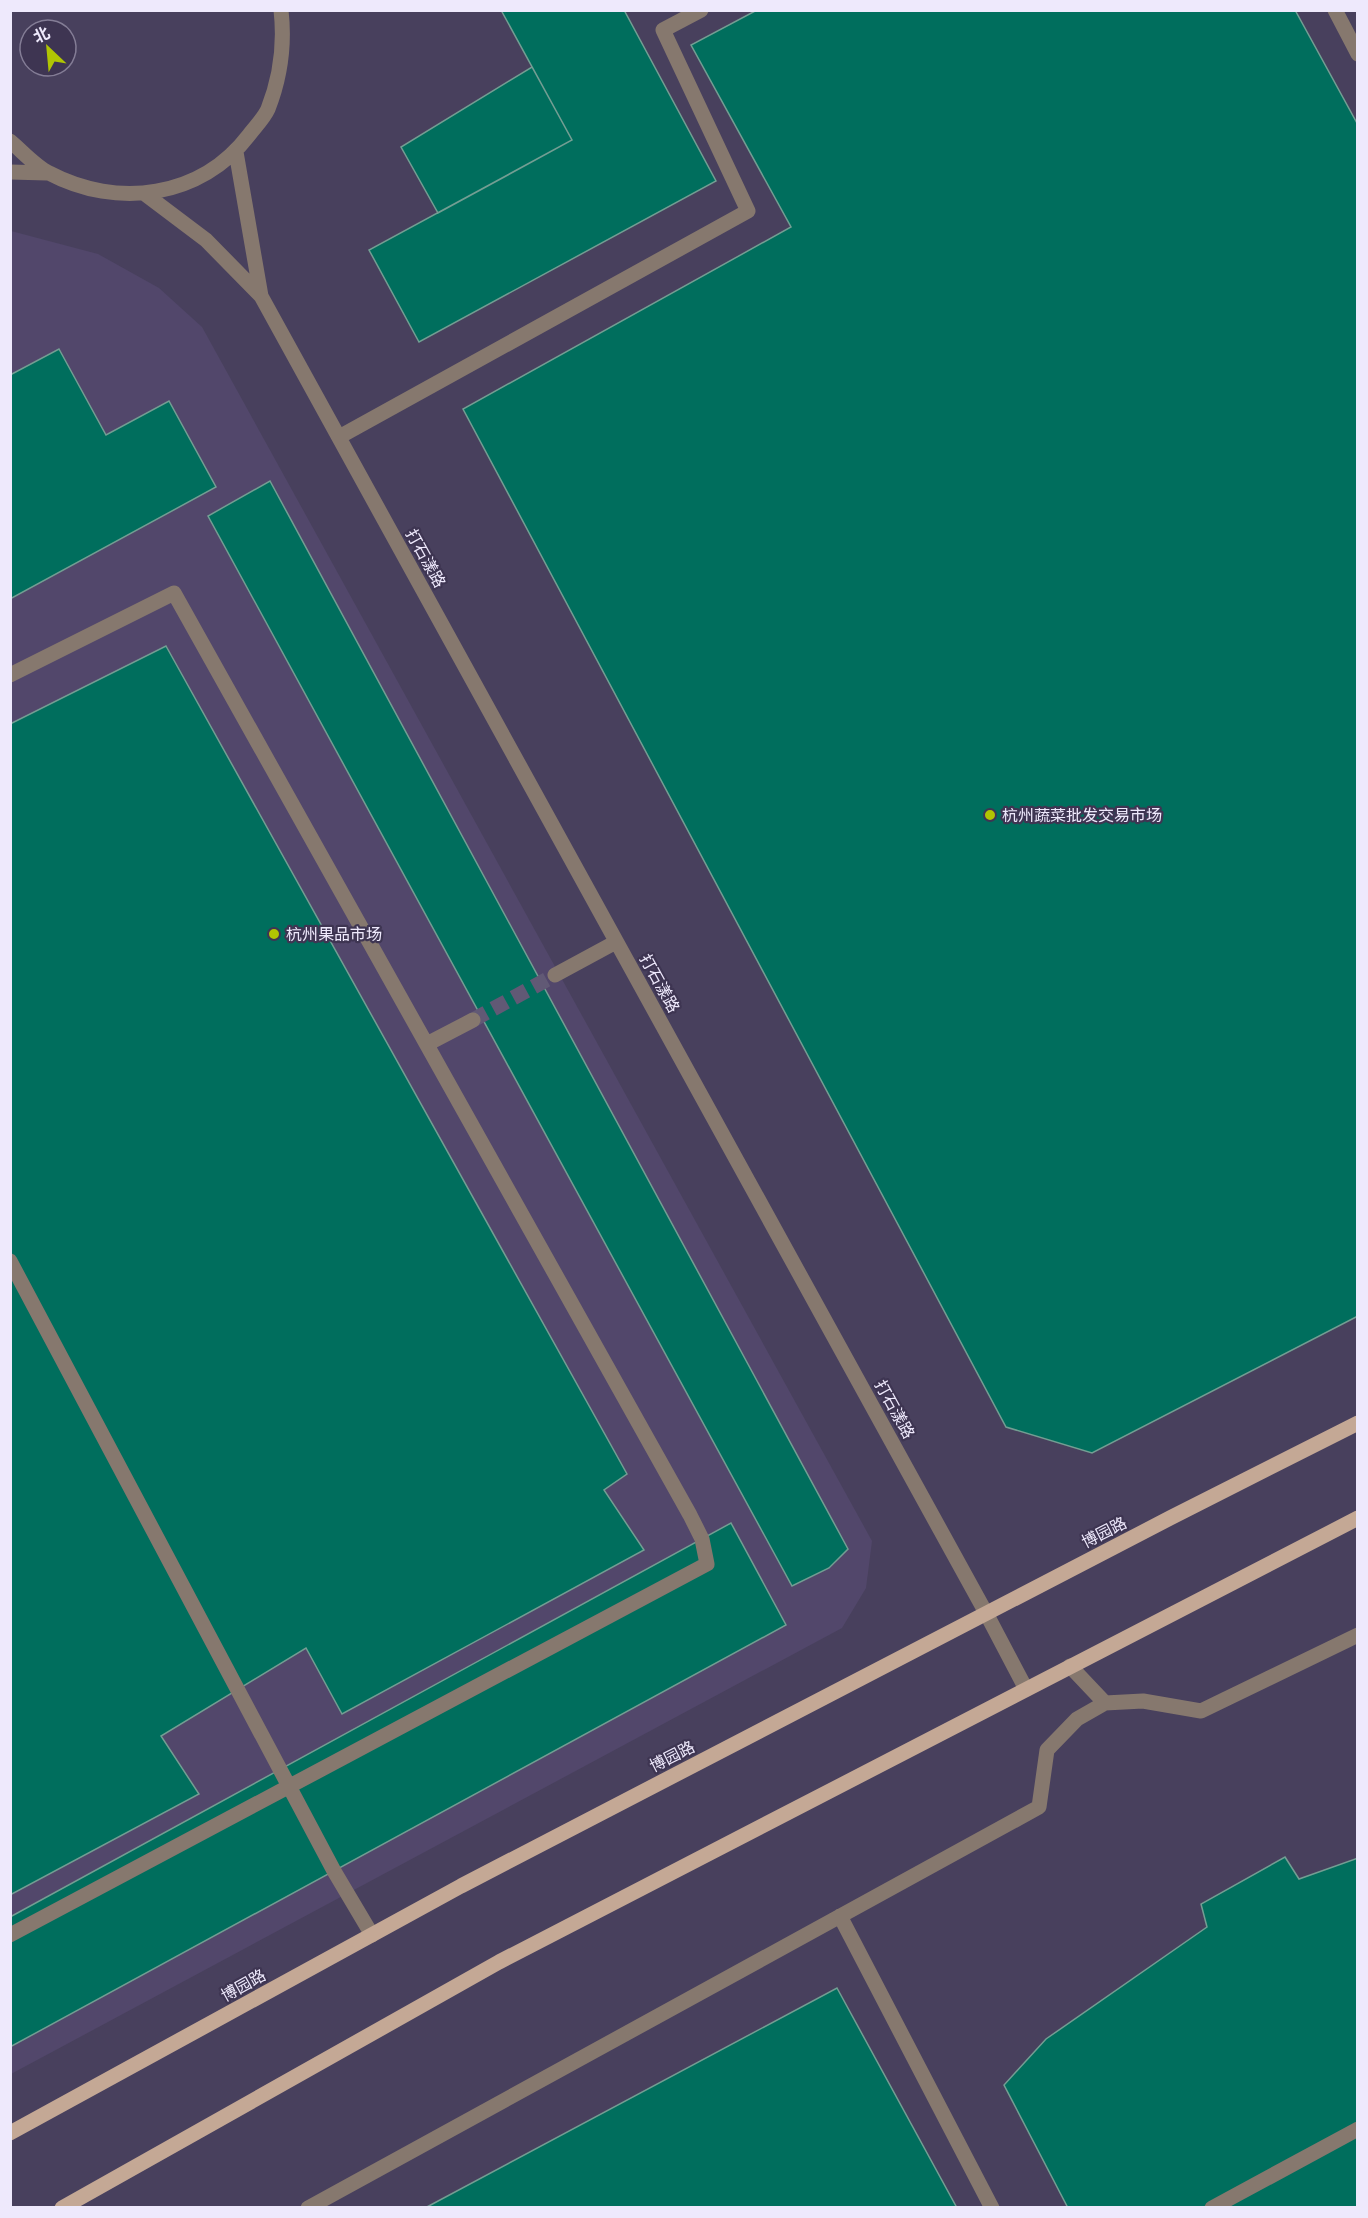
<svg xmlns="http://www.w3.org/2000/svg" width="1368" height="2218" viewBox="0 0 1368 2218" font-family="'IBM Plex Sans','Noto Sans SC',sans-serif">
<rect width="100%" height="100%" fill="#48405d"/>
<path fill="#52476b" d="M11,231l87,23 61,34 43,39 670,1214 -6,47 -24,40 -831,446z"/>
<path fill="#006e5d" stroke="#739e93" stroke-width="1.5" d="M501,10h123l92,171 -297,161 -50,-92 203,-110z
M757,10h538l63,115v1191l-266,137 -86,-26 -543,-1018 328,-182 -100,-182z
M532,67l40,73 -134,73 -37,-66z
M59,349l47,86 63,-34 47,86 -206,112v-224z
M270,481l578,1068 -19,19 -37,18 -584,-1070z
M166,646l461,828 -23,16 40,60 -302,164 -36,-66 -145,88 38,58 -189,101v-1171z
M731,1523l55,102 -776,422v-130z
M1285,1857l14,22 59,-21v350h-290l-64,-123 42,-46 161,-112 -6,-23z
M837,1988l120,220h-532z"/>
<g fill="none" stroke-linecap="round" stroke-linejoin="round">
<path stroke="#615975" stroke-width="15" stroke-dasharray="15 8" stroke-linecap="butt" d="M473,1020l82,-45"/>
<path stroke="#86786e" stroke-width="15" d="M1335,10l23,44
M10,141c12,10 25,25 39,32 68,36 152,25 200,-38 6,-8 15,-17 19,-26 13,-33 17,-64 13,-99
M236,152l25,144
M10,172l37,1
M145,194l61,46 55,56 725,1317 40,76
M339,437l409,-226 -85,-181 38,-20
M10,675l164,-82 516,922 12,24 5,25 -697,371
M555,975l61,-33
M427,1044l46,-24
M10,1261l324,610 38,64
M1070,1666l35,37
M840,1916l152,292
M308,2208l731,-401 8,-57 30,-31 28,-16 38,-2 58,10 157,-76
M1212,2208l146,-79"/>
<path stroke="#c4a895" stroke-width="15" d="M10,2133l451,-247 709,-368 188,-95
M62,2208l437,-246 859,-444"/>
</g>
<g fill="#b0c503" stroke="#3e3552" stroke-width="2">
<circle cx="990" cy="815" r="6"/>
<circle cx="274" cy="934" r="6"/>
</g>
<g text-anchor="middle" stroke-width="4.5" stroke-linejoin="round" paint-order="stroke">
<g font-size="16" fill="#eee9fc" stroke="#3e3552">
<text transform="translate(426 558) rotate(61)" y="6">打石漾路</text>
<text transform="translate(660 983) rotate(61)" y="6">打石漾路</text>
<text transform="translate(895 1409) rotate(61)" y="6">打石漾路</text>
<text transform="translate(1104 1532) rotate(-27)" y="6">博园路</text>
<text transform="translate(672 1756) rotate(-27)" y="6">博园路</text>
<text transform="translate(243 1985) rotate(-29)" y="6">博园路</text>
</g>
<g font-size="16" fill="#eee9fc" stroke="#3e3552" text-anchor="start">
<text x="1002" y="821">杭州蔬菜批发交易市场</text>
<text x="286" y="940">杭州果品市场</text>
</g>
</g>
<rect width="1368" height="2218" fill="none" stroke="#eee9fc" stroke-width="24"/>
<g transform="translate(48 48) rotate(334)"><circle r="28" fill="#3e3552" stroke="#847d96" stroke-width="1.5"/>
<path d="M0-4.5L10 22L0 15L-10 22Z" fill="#b0c503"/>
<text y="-9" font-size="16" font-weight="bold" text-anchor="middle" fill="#eee9fc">北</text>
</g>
</svg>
